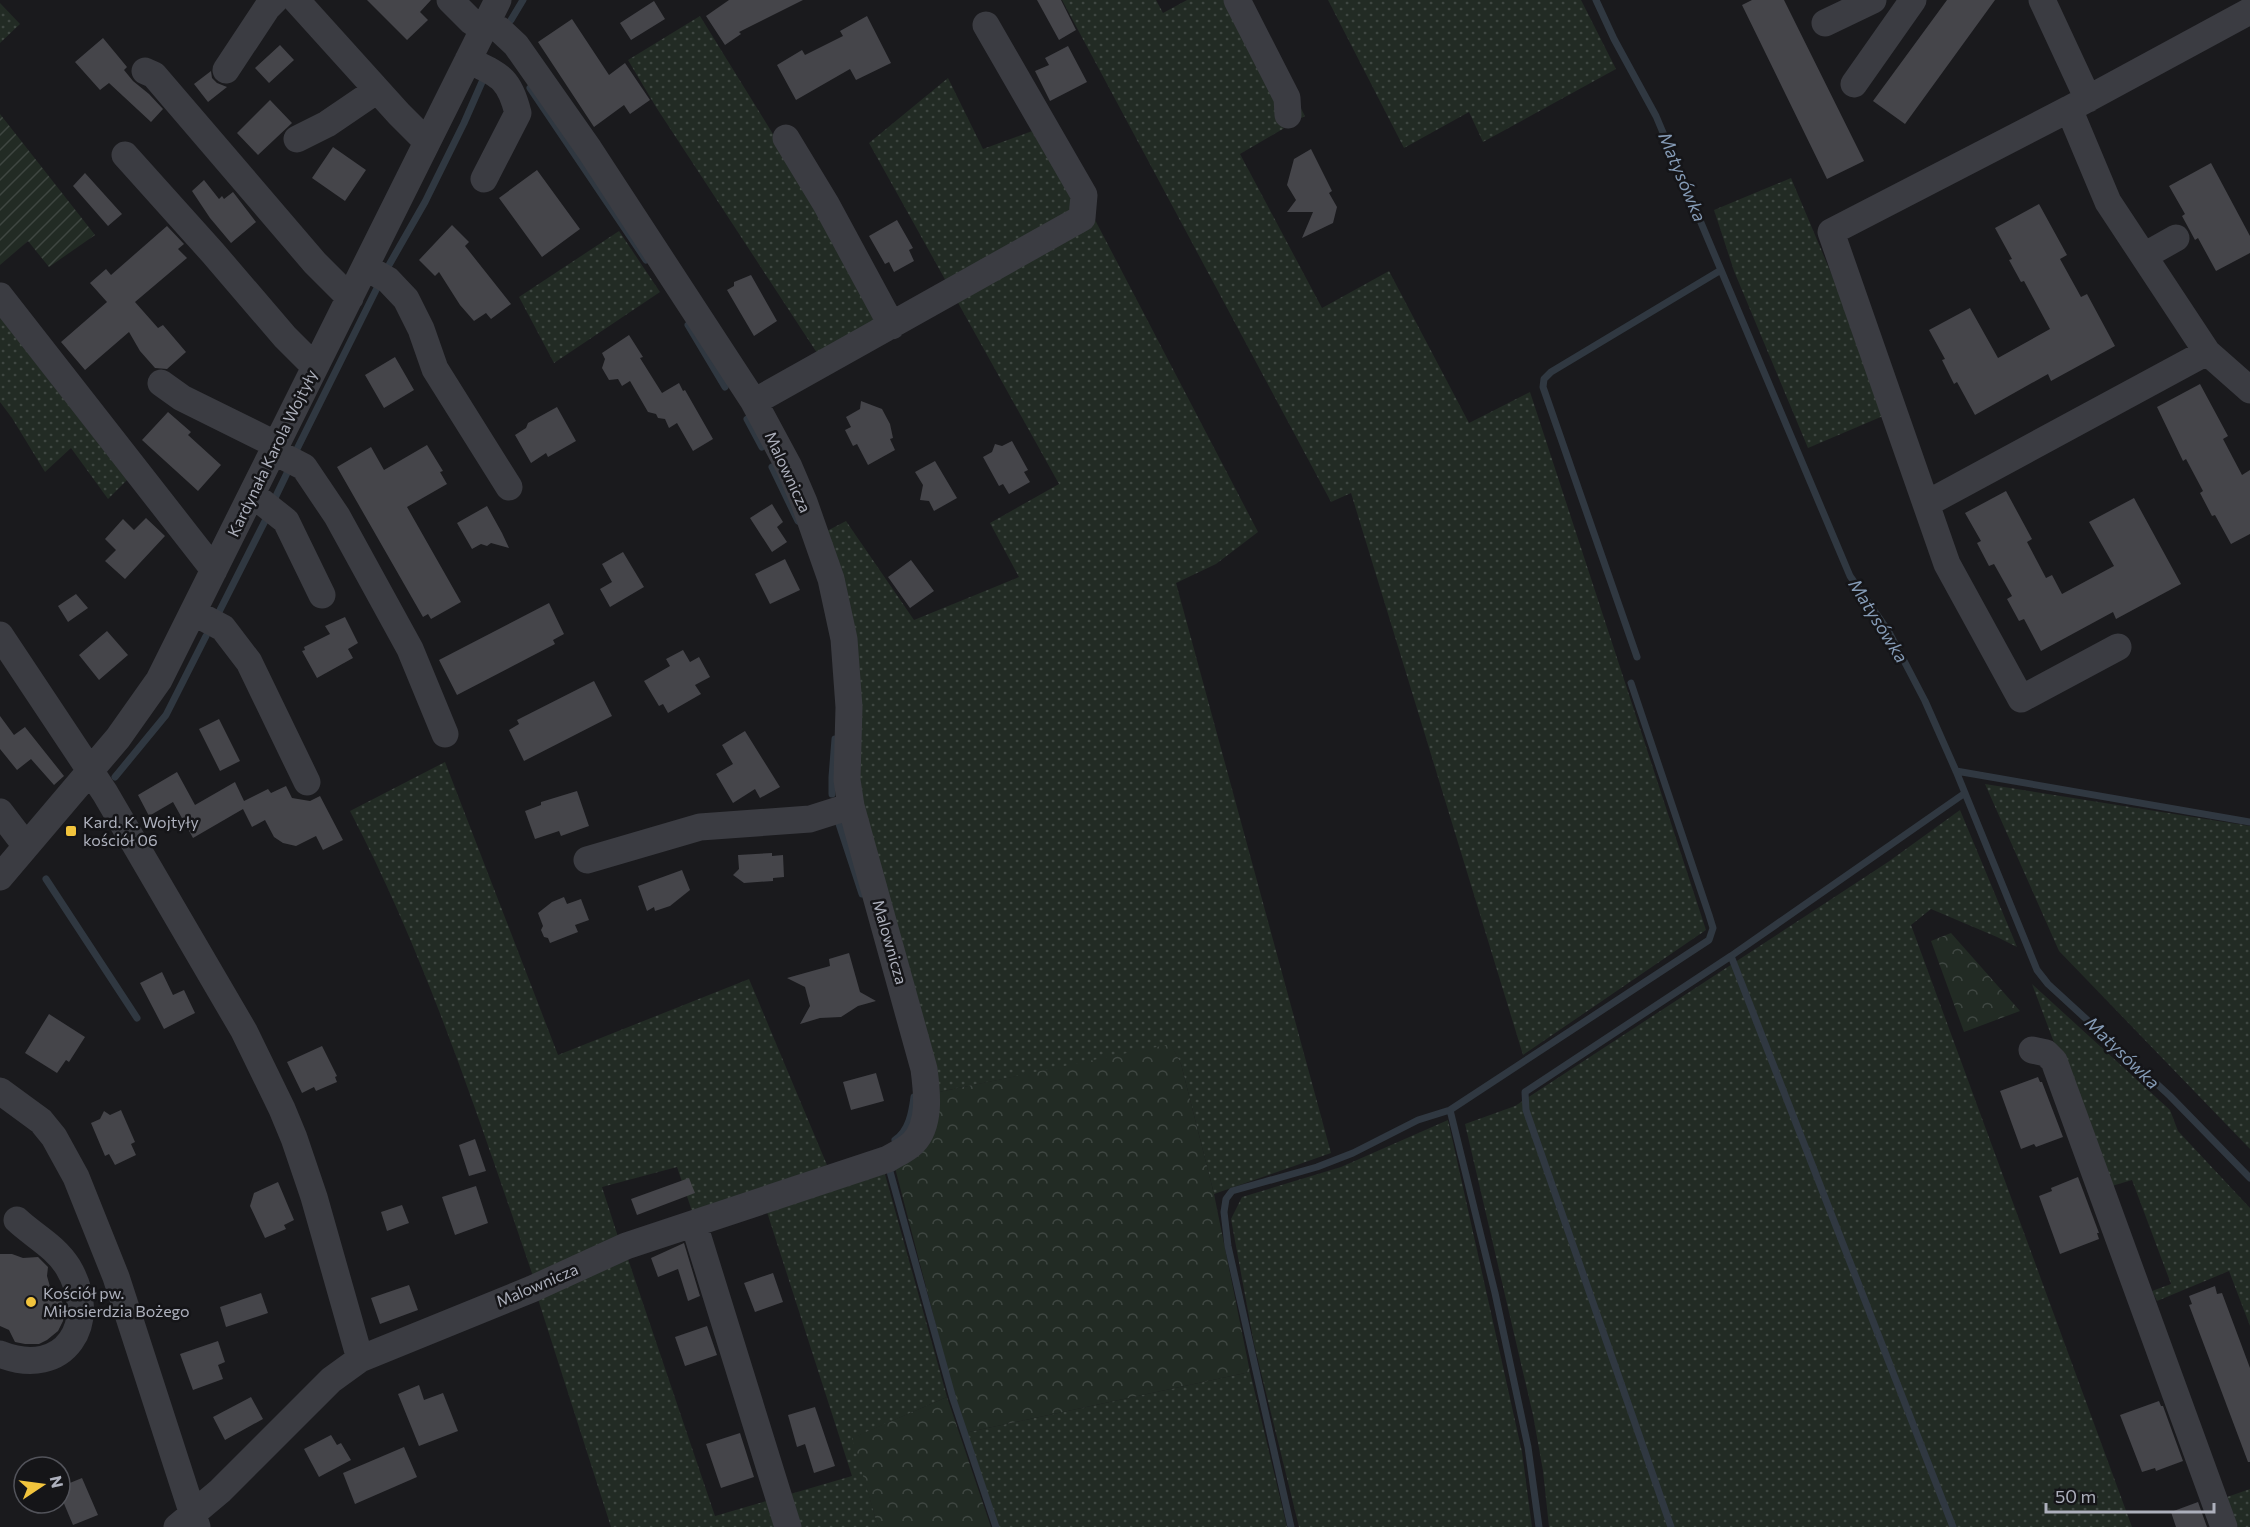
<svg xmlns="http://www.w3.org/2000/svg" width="2250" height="1527" viewBox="0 0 2250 1527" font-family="Commissioner,sans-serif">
<defs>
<pattern id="grass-dots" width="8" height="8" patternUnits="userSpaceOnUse" patternTransform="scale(1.5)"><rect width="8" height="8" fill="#222b24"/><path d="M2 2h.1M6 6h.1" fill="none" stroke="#3f4742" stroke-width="1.8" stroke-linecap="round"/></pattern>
<pattern id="forest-crowns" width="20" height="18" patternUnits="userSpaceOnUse" patternTransform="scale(1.5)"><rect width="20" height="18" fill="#222b24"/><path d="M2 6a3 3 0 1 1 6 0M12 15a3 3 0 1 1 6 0" fill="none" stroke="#3f4742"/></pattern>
<pattern id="garden-furrows" width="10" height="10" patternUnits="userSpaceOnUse" patternTransform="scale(1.5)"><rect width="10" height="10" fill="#222b24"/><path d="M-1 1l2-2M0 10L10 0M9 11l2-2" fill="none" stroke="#3f4742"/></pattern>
</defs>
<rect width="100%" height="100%" fill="#1a1a1d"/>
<path fill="url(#grass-dots)" d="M1062,0h94l7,13 24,-13h56l62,116 -65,38 82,154 67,-37 80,152 61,-31 176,538 -183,125 -172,-562 -20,9z
M1328,0h253l35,69 -133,73 -14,-30 -65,36z
M0,3l20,21 -20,19z
M700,16l118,191 63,116 -62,33 -163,-249 -28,-47z
M948,78l35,71 63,-23 212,406 -42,32 -40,19 155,570 -117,41 -33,-130 -10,-19 -237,48 -74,-280 -37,-280 23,-12 68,99 105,-43 -29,-54 69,-39 -190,-341z
M1791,178l51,121 41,117 -75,32 -74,-177 -20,-61z
M619,231l41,61 -106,71 -35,-66z
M0,311l129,167 -21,21 -37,-51 -26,24 -33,-54 -12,-16z
M445,762l113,293 191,-76 78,186 -133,52 -17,-50 -75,20 18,56 -85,39c-55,-159 -107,-322 -185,-471z
M1985,784l265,42v323l-191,-198z
M1960,810l57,137 -20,-10 -66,-28 -20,16 221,602h-583l-6,-56 -10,-56 -68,-291 50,-18 373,-244z
M2032,984l138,126 8,21 72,77v118l-21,-55 -72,30 -5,-10 19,-7 -39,-104 -20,6 -24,-53z
M1448,1120l74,332 10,75h-233l-45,-183 -23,-125 11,-22 99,-30z
M883,1167l64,230 -94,41 25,89h-267l-74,-231 90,-40 88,260 137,-40 -86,-267z
M1250,1372l37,155h-288l-35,-94z
M2250,1489v38h-12l-11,-30z"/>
<path fill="url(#forest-crowns)" d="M1951,933l69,78 -56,21 -33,-91z
M1171,1044l10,20 33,130 36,178 -286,61 -70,-269 40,-71z
M947,1397l44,130h-113l-26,-89z"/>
<path fill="url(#garden-furrows)" d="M0,114l95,121 -46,32 -21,-26 -28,24z"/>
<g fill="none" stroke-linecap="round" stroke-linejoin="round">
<path stroke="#303841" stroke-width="7" d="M1596,0l18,39 42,77 194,460 39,56 36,69 31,70 81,199 11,14 122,112 80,82
M511,20l12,-20
M530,88l116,172
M385,272l40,-70 39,-79 18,-41
M688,325l37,62
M747,419l15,28
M297,449l83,-167
M772,467l26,54
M275,498l13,-27
M219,612l46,-91
M1637,657l-94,-270 1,-8 7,-7 170,-102
M1956,771l294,51
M115,777l51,-62 40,-79
M832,794v-17l3,-38
M839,824l23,70
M46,879l91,139
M1450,1110l45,183 33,154 11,80
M895,1140c14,-9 17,-28 19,-43
M889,1168l64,231 43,128
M1291,1527l-63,-281 -4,-34 2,-13 6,-8 85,-24 36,-14 65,-33 32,-10 259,-170 4,-12 -4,-13 -78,-232
M1671,1527l-145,-417 -1,-18 206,-136
M1953,1527l-222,-571 234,-163"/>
</g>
<path fill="#45454a" d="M367,0h64l-11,12 8,8 -21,20z
M729,0h74l-64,32 2,2 -16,11 -19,-29z
M1037,0h24l15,30 -17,10z
M1752,0h32l80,161 -37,18 -85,-174z
M1947,0h48l-90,124 -32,-23z
M654,1l11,18 -34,21 -11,-17z
M867,16l24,47 -35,17 -6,-11 -54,31 -19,-35 25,-15 3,5 38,-19 -3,-5z
M572,19l37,56 16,-12 25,37 -20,14 -6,-9 -30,22 -56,-85z
M103,38l24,29 -3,3 9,11 16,13 14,15 -12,13 -42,-39 -9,7 -25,-28z
M280,45l14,15 -25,23 -14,-15z
M1068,46l19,36 -37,19 -15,-30 14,-6 -4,-7z
M211,71l1,7 5,5 10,4 -19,15 -14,-18z
M270,100l22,23 -34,32 -21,-22z
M333,147l33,23 -21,31 -33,-23z
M1311,149l21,42 -3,2 8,14 -4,16 -31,15 11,-26h-26l9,-12 -9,-15 7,-26z
M2211,163l39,73v17l-34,18 -18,-33 -3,2 -13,-24 3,-2 -16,-28z
M537,170l43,59 -38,28 -43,-59z
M85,173l37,41 -14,12 -35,-40z
M204,180l15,19 3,-3 2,3 9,-7 23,30 -25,21 -21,-25 -18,-27z
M2039,204l28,51 -7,4 21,38 6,-3 28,52 -64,35 -3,-7 -73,41 -18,-33 -3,2 -12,-24 3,-1 -16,-29 41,-22 28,50 52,-29 -26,-48 -3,1 -12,-22 3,-1 -17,-31z
M897,220l16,28 -4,2 5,11 -20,11 -5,-10 -4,2 -16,-28z
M452,225l17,17 -4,4 46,58 -20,15 -5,-6 -12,8 -14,-16 -21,-33 -4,4 -16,-16z
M167,226l17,18 -6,5 9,9 -52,44 23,26 5,-3 23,27 -19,17 -12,-1 -15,-17 -11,-19 -44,38 -24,-28 46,-40 -17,-19 16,-14 5,6z
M751,275l26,46 -23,15 -27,-46 7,-4v-4z
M629,335l14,22 -3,1 22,35 17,-10 4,8 2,-1 28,49 -20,12 -16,-28 -8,5 -4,-9 -7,-1 -2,-4 -8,-2 -18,-31 -8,5 -4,-7 -9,1 -7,-12 3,-9 -3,-6z
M395,357l19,33 -30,18 -19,-33z
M2200,384l28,52 -5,3 19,36 8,-5v64l-19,10 -16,-29 -3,1 -12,-23 3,-2 -17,-32 -3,2 -26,-54z
M861,401l21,8 8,15 3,14 -3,1 5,11 -27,15 -11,-21 -4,2 -8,-16 6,-3 -5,-10 14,-8z
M557,407l19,34 -28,16 -2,-4 -15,10 -16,-28 11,-7 2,-5z
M168,412l23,20 -3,3 33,30 -23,26 -56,-51z
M1012,441l16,29 -4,2 6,10 -21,12 -6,-10 -4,2 -16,-29 9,-5 3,-8 7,2z
M427,445l16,26 -3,1 7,12 -40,23 54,95 -30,17 -3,-5 -5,3 -86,-150 34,-20 13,23z
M935,461l22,37 -23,13 -5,-10 -9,-1 3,-15 -8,-13z
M2006,491l26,48 -5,3 19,36 6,-3 10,19 52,-28 -25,-44 45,-24 47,86 -65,35 -3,-7 -72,39 -17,-32 -5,2 -12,-22 5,-3 -18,-32 -5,2 -12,-23 4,-2 -16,-28z
M772,504l11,18 -6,5 10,15 -15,10 -22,-34z
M487,506l15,27 7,15 -18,-5 -4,3 -6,-2 -9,5 -15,-26z
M146,518l19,18 -40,43 -20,-18 11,-11 -11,-11 18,-20 11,11z
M623,552l21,35 -34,20 -10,-18 12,-7 -10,-18z
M785,559l15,31 -30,14 -15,-30z
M911,560l23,31 -24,17 -22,-31z
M76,594l12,14 -20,14 -10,-16z
M549,603l15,31 -11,6 2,4 -98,51 -18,-35z
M345,617l13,26 -10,6 5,9 -36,20 -15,-27 3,-1 -1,-3 26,-13 -5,-8z
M107,631l21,24 -29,25 -20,-25z
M683,650l7,12 9,-5 11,20 -15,8 6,9 -33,19 -5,-9 -4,2 -15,-25 26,-15 -4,-7z
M594,681l18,35 -88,45 -15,-31 10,-6 -2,-4z
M0,716l14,19 11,-8 39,49 -10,9 -23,-26 -14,11 -17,-21z
M219,719l21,42 -20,10 -21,-42z
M745,731l35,56 -20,11 -5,-9 -22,14 -17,-29 17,-10 -11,-19z
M177,772l18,33 40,-23 9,19 24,-12 3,4 15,-7 6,12 18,3 10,-5 23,44 -20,10 -7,-14 -20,10 -13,-3 -9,-6 -9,-17 -13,7 -9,-18 -50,29 -20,-36 -24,14 -11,-21z
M577,791l12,35 -28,10 -2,-5 -24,8 -10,-28 16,-6v-3z
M772,853v3l11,-1 1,22 -11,1v3l-29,2 -11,-8 6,-6 -1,-14z
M682,870l8,20 -20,16 -15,5 -1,-4 -7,4 -9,-25z
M564,897l3,7 14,-5 8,21 -14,5 3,7 -28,11 -2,-5 -4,-1 -3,-7 2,-4 -5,-13 14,-11z
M849,953l11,39 16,9 -18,5 -17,11 -21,1 -20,6 10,-18 -5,-19 -18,-9 43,-12 -1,-7z
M162,972l11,23 11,-5 11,23 -31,16 -24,-46z
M49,1014l36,23 -16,25 -3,-2 -9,13 -32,-20z
M322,1046l15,30 -2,1 2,5 -21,9 -2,-4 -12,6 -15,-31z
M876,1073l8,28 -33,9 -8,-28z
M2038,1077l2,5h2l21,55 -27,10 -2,-3 -13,5 -21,-58z
M121,1110l14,32 -4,2 5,11 -21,10 -6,-11 -4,2 -14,-33 9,-4 4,-8 6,4z
M475,1139l11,32 -17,5 -10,-31z
M2078,1177l21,56h-2l2,6 -39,15 -21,-58 13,-5 -1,-3z
M689,1178l6,15 -58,22 -6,-16z
M278,1182l16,38 -10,5 2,4 -21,9 -15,-32 4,-13z
M476,1186l12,37 -33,12 -13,-38z
M402,1205l7,18 -22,8 -6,-19z
M684,1243l16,53 -12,5 -10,-32 -20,8 -7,-19z
M0,1254h12l11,4 15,-1 10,10 -1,9 5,18 9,6 4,8 -2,13 -5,10 -11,9 -8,4h-14l-10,-2 -6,-12 -9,-4z
M773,1273l10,29 -28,10 -11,-29z
M409,1285l9,25 -38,14 -9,-26z
M2215,1286l2,8 5,-1 28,75v94h-2l-59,-157 3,-1 -3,-8z
M261,1293l7,20 -42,14 -6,-20z
M707,1326l10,29 -32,11 -10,-29z
M218,1341l7,21 -7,3 5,14 -30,11 -13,-36z
M419,1385l5,15 19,-7 15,38 -39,15 -21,-52z
M251,1397l12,22 -38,21 -12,-23z
M2159,1401l2,5h2l20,55 -27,10 -1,-3 -13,4 -22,-57z
M815,1407l20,59 -21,7 -9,-29 -8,3 -9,-32z
M740,1433l14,44 -33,11 -15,-44z
M331,1435l6,10 4,-2 10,17 -32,17 -15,-28z
M404,1447l13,30 -62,27 -12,-31z
M82,1478l16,37 -25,10 -13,-31v-7z
M2198,1502l9,25h-31l-5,-15z"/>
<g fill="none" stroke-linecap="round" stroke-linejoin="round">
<path stroke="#3b3c42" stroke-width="27" d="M296,0l103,114 28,28
M450,0l21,21 12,8
M1237,0l50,98 1,17
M2042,0l46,99
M2250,11l-181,98 39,93 99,150 43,38
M1825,23l48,-23
M468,60c31,15 41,17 50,53l-34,66
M226,70l41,-62 8,-8
M145,71l9,4 161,188 35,35
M1854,84l59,-84
M2069,109l-238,123 116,332 74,135 97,-52
M786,138l40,66 66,122
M297,139l30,-15 50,-34
M125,155l88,98 72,84 30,30
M2144,256l32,-18
M365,267l23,13 18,19 15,30 14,40 74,118
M0,296l214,274
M161,383l21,15 95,47
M754,402l328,-184 2,-23 -98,-170
M273,451l31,16 33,49 73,133 35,85
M252,494l34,27 36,74
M1926,504l281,-152
M193,612l30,16 26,34 58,120
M0,635l105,158 139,238 38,78 12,29 20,59 46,162
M0,812l26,34
M587,860l113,-33 110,-8 41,-13
M0,877l118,-139 41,-58 339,-680
M2032,1050l14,3 8,8 170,466
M0,1091l41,30 13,16 22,40 40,100 81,250
M694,1224l94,303
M0,1354c65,26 101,-32 68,-87 -13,-21 -34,-31 -51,-47
M177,1527l43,-36 111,-111 29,-21 172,-70 94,-43 262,-87c8,-5 18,-9 25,-16 18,-18 14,-51 11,-74l-73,-263 -4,-26 2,-73 -5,-68 -13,-60 -27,-77 -15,-35 -35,-65 -165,-253 -73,-104 -16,-15 -13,-8"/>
</g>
<g fill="#f2c43d" stroke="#151518" stroke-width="2">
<rect x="65" y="825" width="12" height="12" rx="3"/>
<circle cx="31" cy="1302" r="6"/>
</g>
<g text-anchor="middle" stroke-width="5" stroke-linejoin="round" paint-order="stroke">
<g font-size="16" fill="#adb0bc" stroke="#151518">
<text transform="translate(272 453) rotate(-64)" y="6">Kardynała Karola Wojtyły</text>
<text transform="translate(788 472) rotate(65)" y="6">Malownicza</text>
<text transform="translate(890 942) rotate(74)" y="6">Malownicza</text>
<text transform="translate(537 1285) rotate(-23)" y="6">Malownicza</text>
</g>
<g font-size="16" fill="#adb0bc" stroke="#151518" text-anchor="start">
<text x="83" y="828">Kard. K. Wojtyły<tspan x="83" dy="18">kościół 06</tspan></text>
<text x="43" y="1299">Kościół pw.<tspan x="43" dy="18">Miłosierdzia Bożego</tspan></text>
</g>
<g font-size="18" font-style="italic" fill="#859bb6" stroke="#151518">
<text transform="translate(1682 177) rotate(67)" y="6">Matysówka</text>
<text transform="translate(1878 621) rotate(58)" y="6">Matysówka</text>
<text transform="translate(2122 1053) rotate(44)" y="6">Matysówka</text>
</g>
</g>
<g transform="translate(42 1485) rotate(77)"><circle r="28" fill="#151518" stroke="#52535a" stroke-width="1.5"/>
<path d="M0-4.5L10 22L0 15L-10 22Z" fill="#f2c43d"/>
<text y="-9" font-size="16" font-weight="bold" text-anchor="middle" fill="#adb0bc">N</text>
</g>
<path d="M2046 1503v9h168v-9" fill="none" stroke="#adb0bc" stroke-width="3"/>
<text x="2055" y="1503" font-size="18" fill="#adb0bc" stroke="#151518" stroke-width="4.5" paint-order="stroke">50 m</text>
</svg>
